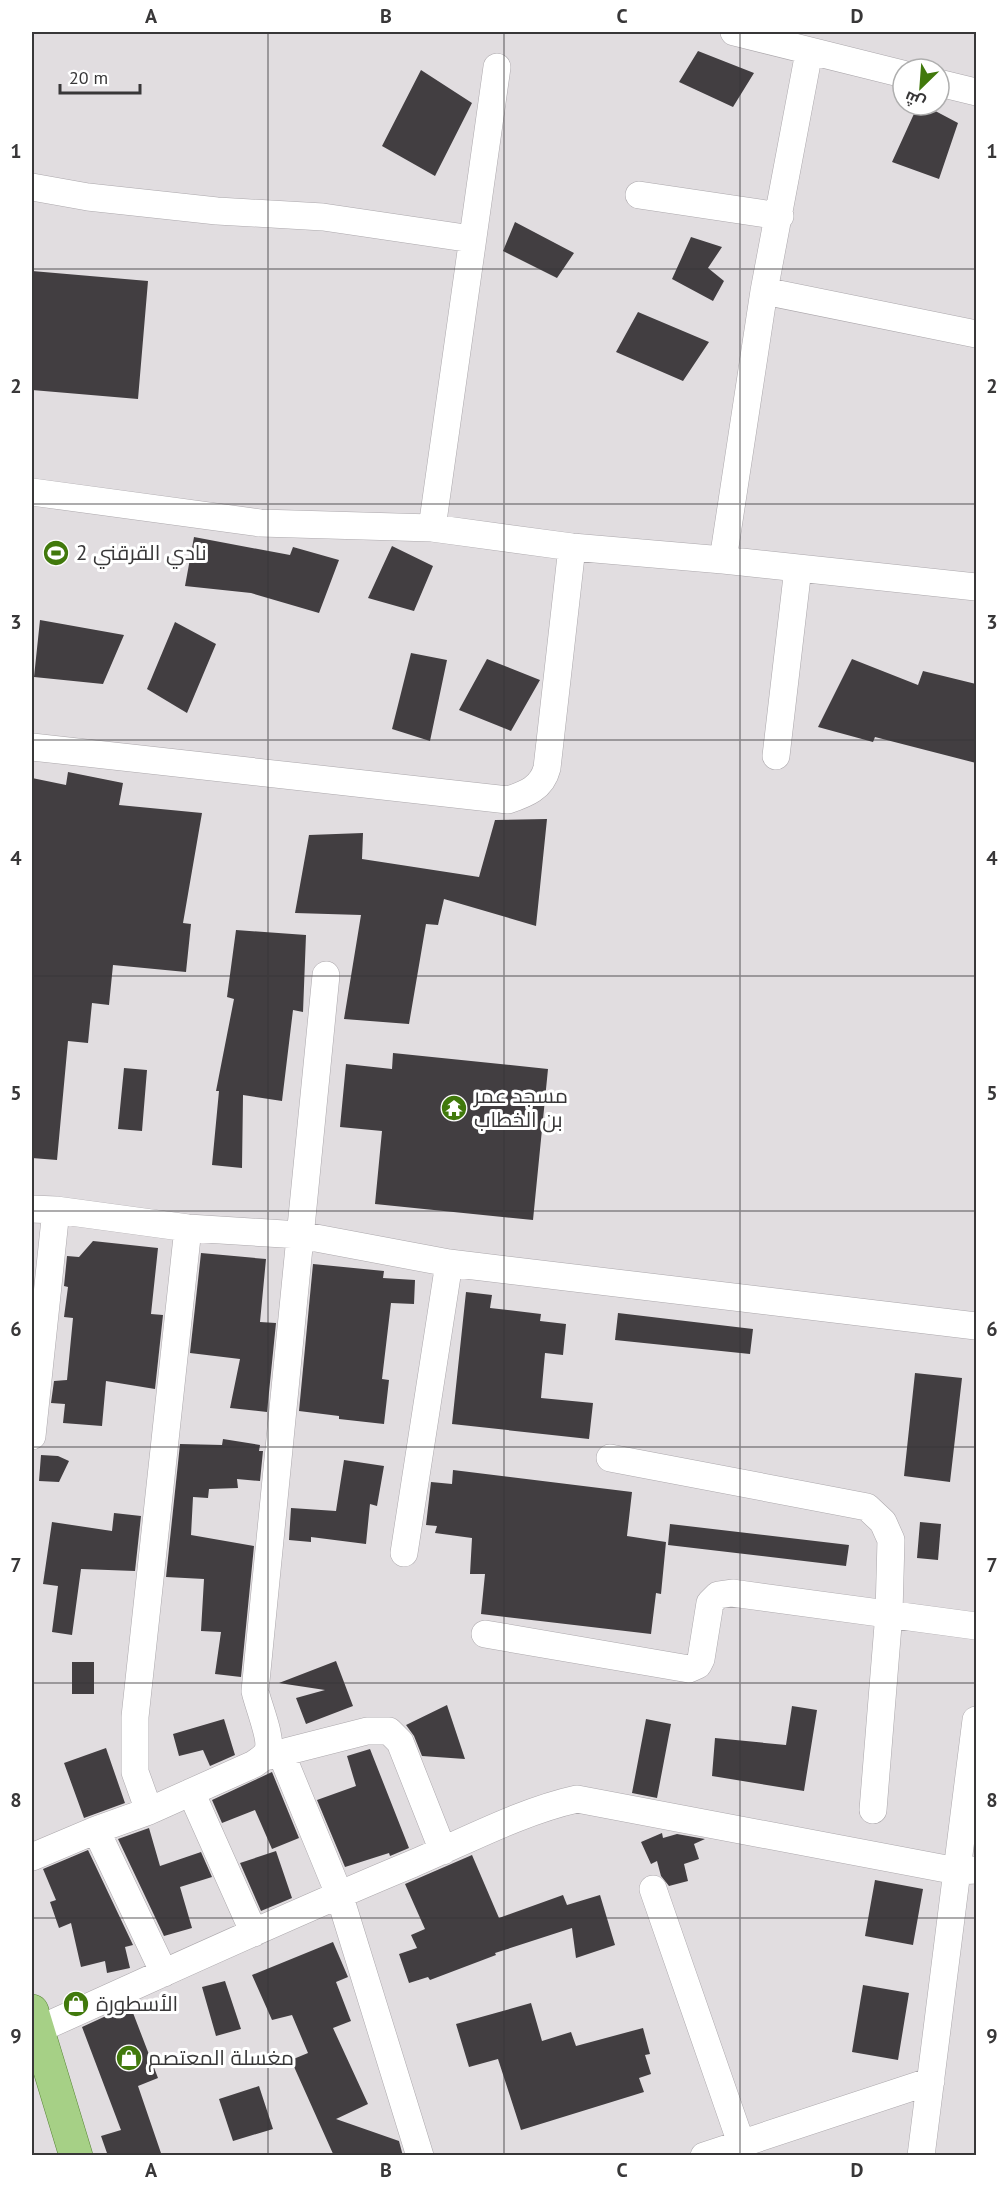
<svg xmlns="http://www.w3.org/2000/svg" width="1008" height="2187" viewBox="0 0 1008 2187" font-family="'PT Sans',Cairo,sans-serif">
<rect width="100%" height="100%" fill="#e1dde0"/>
<path fill="#423e41" d="M698,51l56,22 -21,34 -54,-25z
M421,70l51,33 -37,73 -53,-30z
M918,105h6l34,18 -19,56 -47,-17z
M515,222l59,31 -17,25 -54,-27z
M691,237l31,10 -14,21 16,13 -11,20 -41,-22z
M32,271l116,10 -10,118 -106,-9z
M638,312l71,30 -26,39 -67,-29z
M194,537l96,18 3,-8 46,13 -20,53 -68,-20 -66,-7z
M392,546l41,20 -19,45 -46,-13z
M40,620l84,15 -21,49 -69,-7z
M175,622l41,22 -29,69 -40,-24z
M411,653l36,7 -17,81 -38,-12z
M487,659l53,21 -29,51 -52,-21z
M852,659l66,26 5,-14 53,13v79l-101,-26 -2,5 -55,-15z
M68,772l55,11 -4,22 83,8 -19,110 8,1 -5,48 -73,-7 -4,40 -17,-2 -4,40 -20,-2 -11,119 -25,-2v-380l34,7z
M547,819l-11,107 -92,-27 -6,26 -12,-1 -17,100 -65,-5 17,-104 -66,-2 14,-78 54,-2 -1,26 117,18 16,-57z
M236,930l70,5 -3,77 -10,-2 -11,91 -39,-6 -1,73 -30,-3 7,-74h-3l18,-92 -7,-2z
M393,1053l155,16 -15,151 -158,-16 7,-73 -42,-4 6,-63 46,5z
M124,1068l23,2 -5,61 -24,-2z
M93,1241l65,7 -7,66 12,1 -8,74 -49,-8 -4,45 -39,-3 2,-19 -14,-1 3,-22 13,-1 6,-62 -9,-1 4,-30 -4,-1 3,-30 12,1z
M201,1253l65,6 -6,63 16,1 -9,89 -37,-4 10,-49 -50,-6z
M313,1264l71,7 -1,7 32,2 -1,24 -23,-1 -9,76 7,1 -5,44 -45,-5v-3l-40,-5z
M466,1292l26,3 -2,13 51,6 -1,7 26,3 -3,31 -18,-2 -4,45 52,5 -4,36 -137,-15z
M618,1313l135,16 -3,25 -135,-14z
M915,1373l47,5 -12,104 -46,-6z
M223,1439l37,6 -1,6h4l-3,30 -23,-2 1,9 -29,1 -1,9 -15,-1 -2,38 63,11 -13,131 -26,-3 6,-42 -20,-1 3,-52 -38,-2 14,-133 42,1z
M41,1455l17,1 11,5 -10,21 -20,-1z
M344,1460l40,6 -7,40 -7,-2 -4,40 -55,-7v5l-22,-2 2,-32 45,3z
M453,1470l179,22 -5,44 39,6 -5,52 -5,-1 -5,41 -170,-20 4,-40h-15l2,-36 -37,-5 2,-7 -11,-1 5,-43 21,2z
M114,1513l27,3 -6,55 -54,-2 -9,66 -20,-3 6,-46 -15,-2 9,-62 60,9z
M920,1522l21,2 -3,36 -21,-2z
M670,1524l179,21 -3,21 -178,-21z
M336,1661l17,45 -47,18 -10,-26 29,-8 -46,-7z
M72,1662h22v32h-22z
M447,1705l18,54 -43,-3 -8,-20 -8,-11z
M792,1706l25,4 -13,81 -92,-15 3,-38 71,7z
M224,1719l11,36 -25,11 -7,-16 -24,6 -6,-22z
M646,1719l25,5 -14,74 -25,-5z
M106,1748l19,55 -41,15 -20,-55z
M370,1749l39,99 -19,8 -1,-3 -44,14 -28,-67 39,-14 -9,-30z
M272,1772l27,66 -27,11 -17,-39 -33,13 -10,-23z
M149,1828l11,38 41,-14 11,25 -32,10 12,41 -28,8 -46,-97z
M662,1833l1,5 14,-4 28,5 -11,5 5,15 -15,5 4,17 -19,5 -8,-10 -4,-15 -6,3 -10,-22z
M88,1850l45,95 -8,2 5,21 -23,5 -2,-12 -24,6 -10,-44 -12,5 -9,-26 6,-2 -13,-31z
M276,1851l16,47 -31,13 -21,-48z
M472,1855l27,63 64,-23 4,10 33,-10 15,50 -39,13 -4,-30 -77,25 1,2 -66,25 -2,-3 -19,6 -10,-29 18,-6 -6,-13 14,-6 -20,-45z
M875,1880l48,9 -10,56 -48,-9z
M333,1942l15,35 -12,5 15,39 -18,7 35,76 -32,15 63,22 4,15h-69l-43,-96 17,-7 -16,-38 -20,5 -20,-45z
M225,1981l16,48 -25,7 -14,-49z
M863,1985l46,8 -11,67 -46,-8z
M531,2003l11,38 29,-9 5,14 67,-18 7,26 -5,1 6,19 -12,4 5,14 -123,38 -23,-71 -29,8 -13,-43z
M130,2005l28,73 -20,8 24,70h-54l-7,-20 20,-6 -39,-103z
M259,2086l14,43 -40,12 -14,-42z"/>
<g fill="none" stroke-linecap="round" stroke-linejoin="round">
<g stroke="#aca8ac" stroke-width="28">
<path id="minor" d="M734,32l169,42
M939,83l37,9
M32,187l56,10 129,14 106,6 149,22
M639,195l141,21
M764,291l212,43
M32,492l228,31 172,5 140,19 151,13 253,27
M432,528l65,-461
M723,560l41,-269 45,-239
M32,747l476,53c18,-6 34,-12 39,-32l25,-221
M776,756l22,-188
M32,1209l24,1 132,18 112,7 149,28 527,63
M188,1228l-53,489v55l14,39 105,-47c6,-4 12,-8 14,-14 4,-12 -10,-45 -13,-59l71,-716
M32,1436l24,-226
M610,1458l257,49 16,15 8,18 -2,73 -16,197
M404,1553l45,-290
M485,1634l204,35 9,-4 3,-6 9,-56 8,-8 14,-2 244,33
M281,1753l58,141 81,262
M265,1757l102,-26h22l11,11 43,109
M191,1792l63,141
M96,1830l68,143
M32,1857l64,-27 53,-19
M653,1889l88,254
M37,2030c125,-56 249,-114 375,-166 52,-22 110,-53 165,-65l380,72 19,-1
M704,2156l227,-75
M921,2156l55,-436"/>
</g>
<g stroke="#588636" stroke-width="34">
<path id="major" d="M32,2011l44,145"/>
</g>
<use href="#minor" stroke="#fff" stroke-width="27"/>
<use href="#major" stroke="#a6d086" stroke-width="33"/>
</g>
<path fill="none" stroke="#383738" stroke-width="1.5" stroke-opacity="0.55" d="M268,32v2124M504,32v2124M740,32v2124M32,269h944M32,504h944M32,740h944M32,976h944M32,1211h944M32,1447h944M32,1683h944M32,1918h944"/>
<defs>
<g id="stadium-disc" transform="scale(1.35)"><circle r="9.5" fill="#41790c" stroke="#fff"/><path d="M0-5a6.5 5 0 1 0 0 10a6.5 5 0 1 0 0-10ZM-3.5-1.8h7v3.6h-7Z" fill="#fff"/></g>
<g id="temple-disc" transform="scale(1.35)"><circle r="9.5" fill="#41790c" stroke="#fff"/><path d="M0-6L5-2H3V0L6.5 2.5H4V6H1.5V3h-3V6H-4V2.5H-6.5L-3 0V-2H-5Z" fill="#fff"/></g>
<g id="shop-disc" transform="scale(1.35)"><circle r="9.5" fill="#41790c" stroke="#fff"/><path d="M-5-2.5h2.3a2.7 3.5 0 0 1 5.4 0H5L5.5 6h-11ZM-1.5-2.5h3a1.5 2.3 0 0 0-3 0Z" fill="#fff"/></g>
</defs>
<g fill-rule="evenodd">
<use href="#stadium-disc" x="56" y="553"/>
<use href="#temple-disc" x="454" y="1108"/>
<use href="#shop-disc" x="76" y="2004"/>
<use href="#shop-disc" x="129" y="2058"/>
</g>
<g text-anchor="middle" stroke-width="6" stroke-linejoin="round" paint-order="stroke">
<g font-size="21" fill="#383738" stroke="#fff" text-anchor="start">
<text x="76" y="560">نادي القرقني 2</text>
<text x="474" y="1103">مسجد عمر<tspan x="474" dy="24">بن الخطاب</tspan></text>
<text x="96" y="2011">الأسطورة</text>
<text x="148" y="2065">مغسلة المعتصم</text>
</g>
</g>
<rect width="1008" height="2187" fill="none" stroke="#ffffff" stroke-width="66"/>
<g transform="translate(921 87) rotate(205)"><circle r="28" fill="#ffffff" stroke="#afafaf" stroke-width="1.5"/>
<path d="M0-4.5L10 22L0 15L-10 22Z" fill="#41790c"/>
<text y="-9" font-size="16" font-weight="bold" text-anchor="middle" fill="#383738">ش</text>
</g>
<path d="M60 84v9h80v-9" fill="none" stroke="#383738" stroke-width="3"/>
<text x="69" y="84" font-size="18" fill="#383738" stroke="#ffffff" stroke-width="4.5" paint-order="stroke">20 m</text>
<rect x="33" y="33" width="942" height="2121" fill="none" stroke="#383738" stroke-width="2"/>
<g font-size="20" text-anchor="middle" font-weight="bold" fill="#383738">
<text x="151" y="23">A</text>
<text x="386" y="23">B</text>
<text x="622" y="23">C</text>
<text x="857" y="23">D</text>
<text x="16" y="158">1</text>
<text x="992" y="158">1</text>
<text x="16" y="393">2</text>
<text x="992" y="393">2</text>
<text x="16" y="629">3</text>
<text x="992" y="629">3</text>
<text x="16" y="865">4</text>
<text x="992" y="865">4</text>
<text x="16" y="1100">5</text>
<text x="992" y="1100">5</text>
<text x="16" y="1336">6</text>
<text x="992" y="1336">6</text>
<text x="16" y="1572">7</text>
<text x="992" y="1572">7</text>
<text x="16" y="1807">8</text>
<text x="992" y="1807">8</text>
<text x="16" y="2043">9</text>
<text x="992" y="2043">9</text>
<text x="151" y="2177">A</text>
<text x="386" y="2177">B</text>
<text x="622" y="2177">C</text>
<text x="857" y="2177">D</text>
</g>
</svg>
